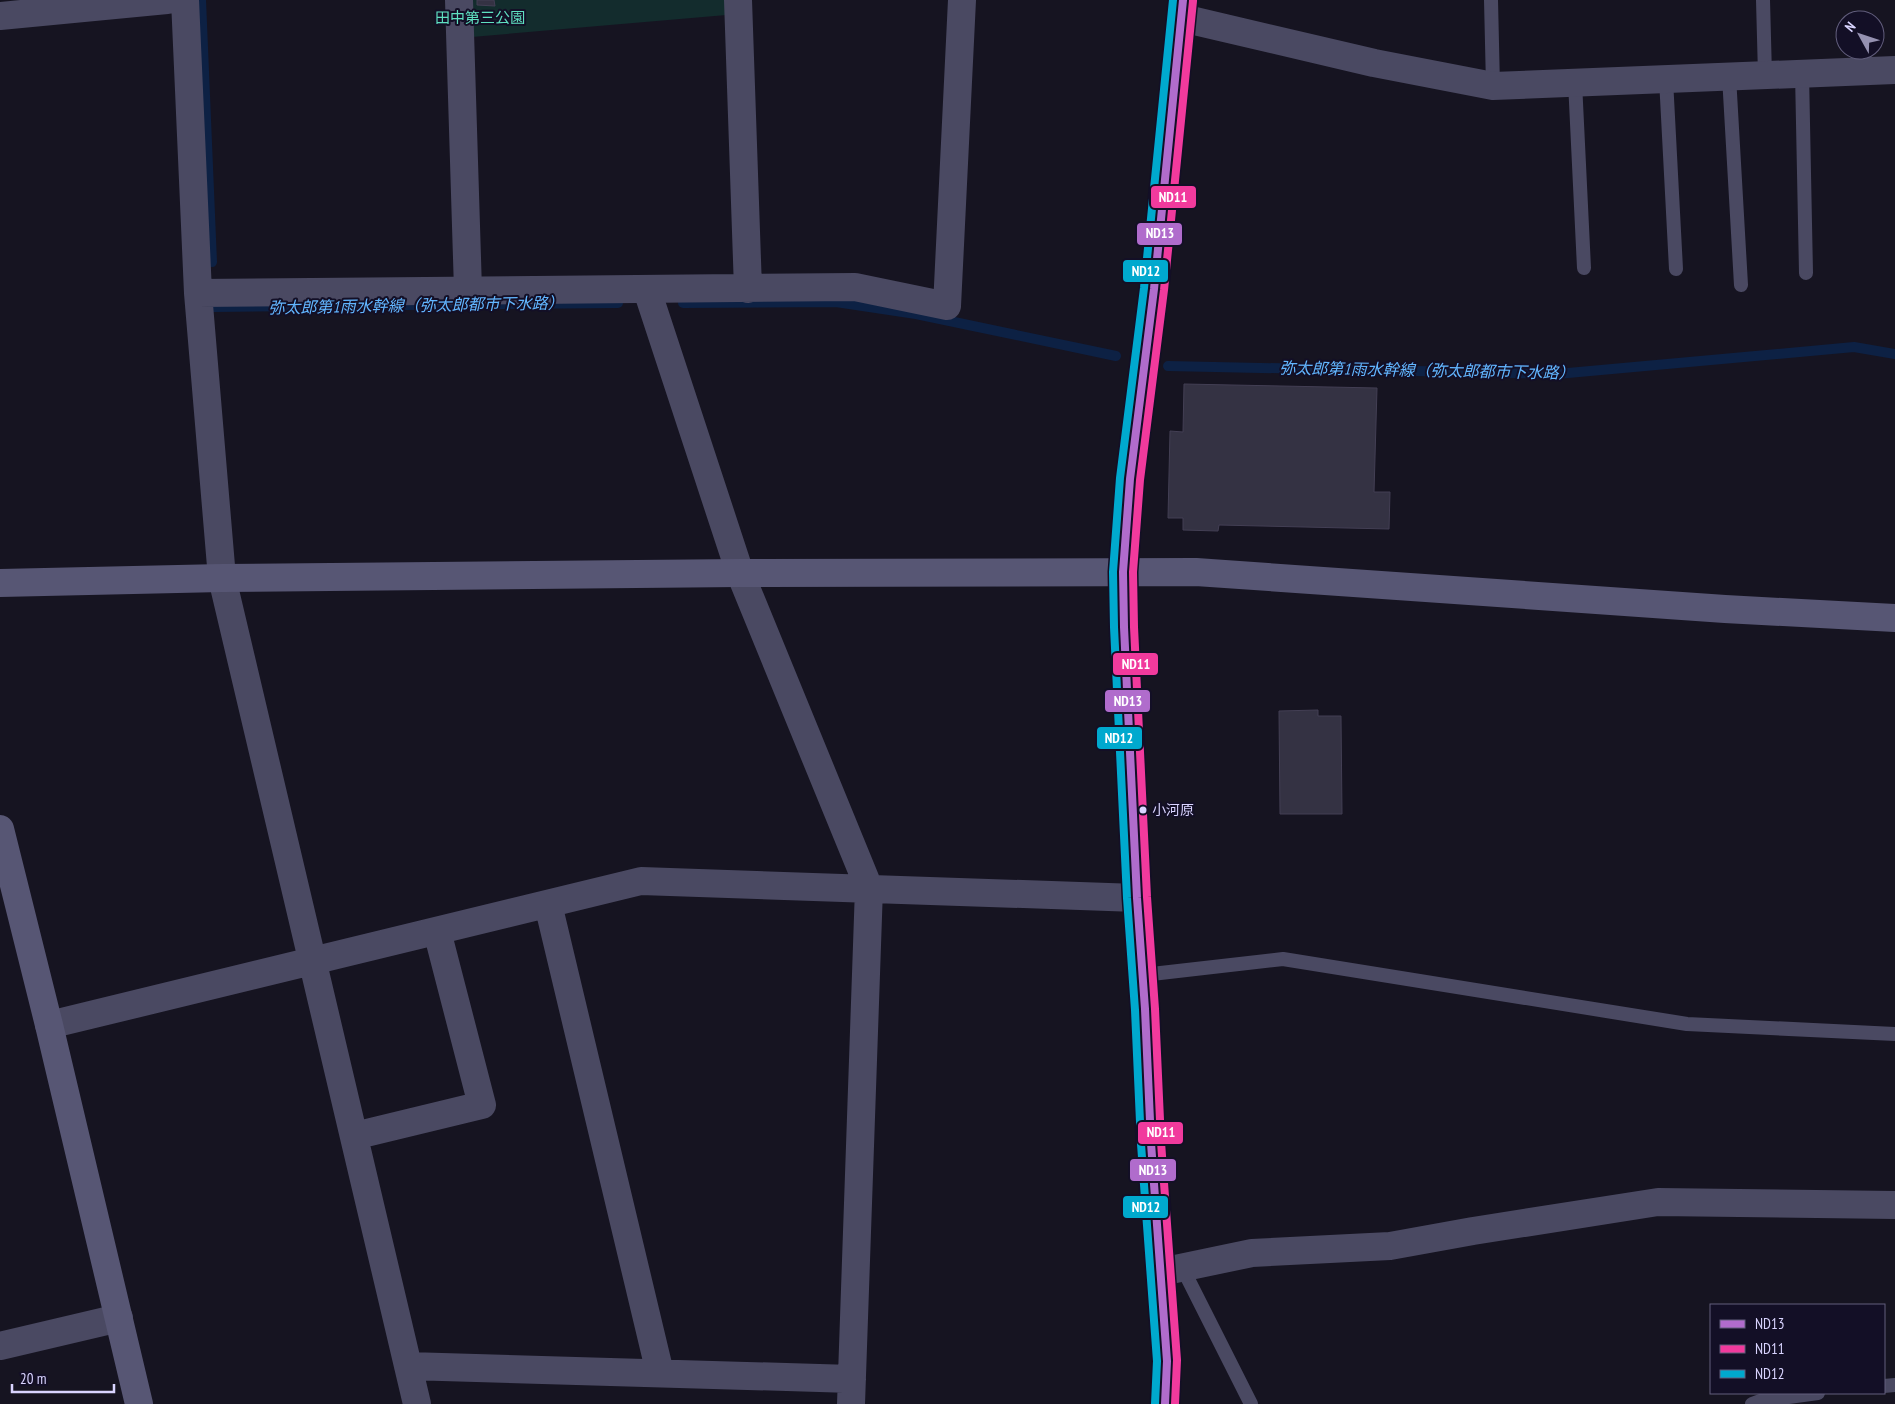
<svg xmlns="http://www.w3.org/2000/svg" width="1895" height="1404" viewBox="0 0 1895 1404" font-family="'PT Sans Narrow','Noto Sans JP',sans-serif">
<rect width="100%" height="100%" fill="#161421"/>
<path fill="#132c2d" d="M459,0h279v14l-278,24z"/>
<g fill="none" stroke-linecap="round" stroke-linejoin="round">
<path stroke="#0d2144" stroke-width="10" d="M201,0l11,262
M683,303l153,-1 80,12 200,42
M213,307l405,-4
M1168,366l389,8 297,-27 41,7"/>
</g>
<path fill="#343243" stroke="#433f54" d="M477,0h17l1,6 -18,-1z
M1184,384l193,4 -3,104h16l-1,37 -170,-4 -1,6 -35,-1v-12h-15l2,-87 13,1z
M1318,710v6h23l1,98h-62l-1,-103z"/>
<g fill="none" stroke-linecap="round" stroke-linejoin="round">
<path stroke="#4a4962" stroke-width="14" d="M1491,0l2,86
M1763,0l2,75
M1802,73l4,200
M1729,76l12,209
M1666,79l10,190
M1575,82l9,186
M1143,975l140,-16 404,65 208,10
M1182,1267l69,137
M1884,1386l11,-1
M1752,1404l8,-3 58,-8"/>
<path stroke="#4a4962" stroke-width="28" d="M185,0l13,293 24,285 195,826
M459,0l9,290
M738,0l10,289
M0,16l167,-16
M1182,18l192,45 119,23 402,-16
M647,290l93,283 129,315 -18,516
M198,293l657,-6 92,19 15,-306
M548,904l112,469
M49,1025l592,-144 496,17
M354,1136l128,-31 -45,-174
M1161,1272l91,-19 138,-7 83,-15 185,-29 237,3
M0,1346l119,-28
M408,1366l444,13"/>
<path stroke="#575674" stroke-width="28" d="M0,583l222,-5 518,-5 456,-1 529,37 170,9
M0,829l49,196 90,379"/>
<path stroke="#5e5373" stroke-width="28" d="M1165,1404l2,-43 -16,-218 -6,-134 -8,-111 -13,-271 -1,-55 7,-93 24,-190 29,-289"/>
<g stroke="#130f26" stroke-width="11">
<path id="bus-1" d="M1165,1404l2,-43 -16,-218 -6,-134 -8,-111 -13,-271 -1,-55 7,-93 24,-190 29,-289"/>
</g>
<g stroke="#130f26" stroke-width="11">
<path id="bus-2" d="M1175,1404l2,-44 -16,-218 -6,-133 -8,-112 -13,-270 -1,-55 7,-92 24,-190 29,-289"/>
</g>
<g stroke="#130f26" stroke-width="11">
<path id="bus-3" d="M1155,1404l2,-43 -16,-217 -6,-134 -8,-112 -13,-271 -1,-55 7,-94 24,-190 29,-288"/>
</g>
<use href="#bus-1" stroke="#b06ccc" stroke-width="8"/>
<use href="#bus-2" stroke="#f13a9d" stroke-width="8"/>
<use href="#bus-3" stroke="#00a9ce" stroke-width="8"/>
</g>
<circle fill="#d9d4ff" stroke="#130f26" stroke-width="2" cx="1143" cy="810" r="4.5"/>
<g text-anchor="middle" stroke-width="4" stroke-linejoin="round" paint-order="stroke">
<g font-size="14" fill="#d9d4ff" stroke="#130f26" text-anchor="start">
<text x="1152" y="815">小河原</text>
</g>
<g font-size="15" fill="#5fe0c0" stroke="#130f26">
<text x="480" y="23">田中第三公園</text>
</g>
<g font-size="16" font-style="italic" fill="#62b6ff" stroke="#130f26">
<text transform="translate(416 305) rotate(-1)" y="6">弥太郎第1雨水幹線（弥太郎都市下水路）</text>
<text transform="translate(1427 370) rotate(1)" y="6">弥太郎第1雨水幹線（弥太郎都市下水路）</text>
</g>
</g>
<g stroke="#130f26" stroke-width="2">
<rect x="1150" y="185" width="47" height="24" rx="5" fill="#f13a9d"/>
<rect x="1136" y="222" width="47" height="24" rx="5" fill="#b06ccc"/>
<rect x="1122" y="259" width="47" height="24" rx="5" fill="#00a9ce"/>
<rect x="1112" y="652" width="47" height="24" rx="5" fill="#f13a9d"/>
<rect x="1104" y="689" width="47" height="24" rx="5" fill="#b06ccc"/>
<rect x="1096" y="726" width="47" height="24" rx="5" fill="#00a9ce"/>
<rect x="1137" y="1121" width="47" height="24" rx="5" fill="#f13a9d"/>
<rect x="1129" y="1158" width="48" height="24" rx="5" fill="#b06ccc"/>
<rect x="1122" y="1195" width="47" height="24" rx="5" fill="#00a9ce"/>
</g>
<g font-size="14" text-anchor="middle" font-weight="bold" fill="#fff">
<text x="1173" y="202">ND11</text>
<text x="1160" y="238">ND13</text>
<text x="1146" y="276">ND12</text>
<text x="1136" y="669">ND11</text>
<text x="1128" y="706">ND13</text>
<text x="1119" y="743">ND12</text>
<text x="1161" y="1137">ND11</text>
<text x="1153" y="1175">ND13</text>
<text x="1146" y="1212">ND12</text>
</g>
<rect x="1710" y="1304" width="175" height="90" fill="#130f26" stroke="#625e7d"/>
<rect x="1720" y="1320" width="25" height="8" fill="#b06ccc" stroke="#625e7d"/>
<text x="1755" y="1329" font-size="15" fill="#d9d4ff">ND13</text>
<rect x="1720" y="1345" width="25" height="8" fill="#f13a9d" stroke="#625e7d"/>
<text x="1755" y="1354" font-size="15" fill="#d9d4ff">ND11</text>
<rect x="1720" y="1370" width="25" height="8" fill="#00a9ce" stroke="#625e7d"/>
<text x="1755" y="1379" font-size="15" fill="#d9d4ff">ND12</text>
<g transform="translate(1860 35) rotate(310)"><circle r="24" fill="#130f26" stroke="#625e7d"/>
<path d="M0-4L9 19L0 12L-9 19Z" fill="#9591b1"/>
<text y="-8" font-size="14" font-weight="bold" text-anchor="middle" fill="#d9d4ff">N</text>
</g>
<path d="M12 1384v8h102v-8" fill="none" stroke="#d9d4ff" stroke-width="2.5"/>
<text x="20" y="1384" font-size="15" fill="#d9d4ff" stroke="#130f26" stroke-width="4" paint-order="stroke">20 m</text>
</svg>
